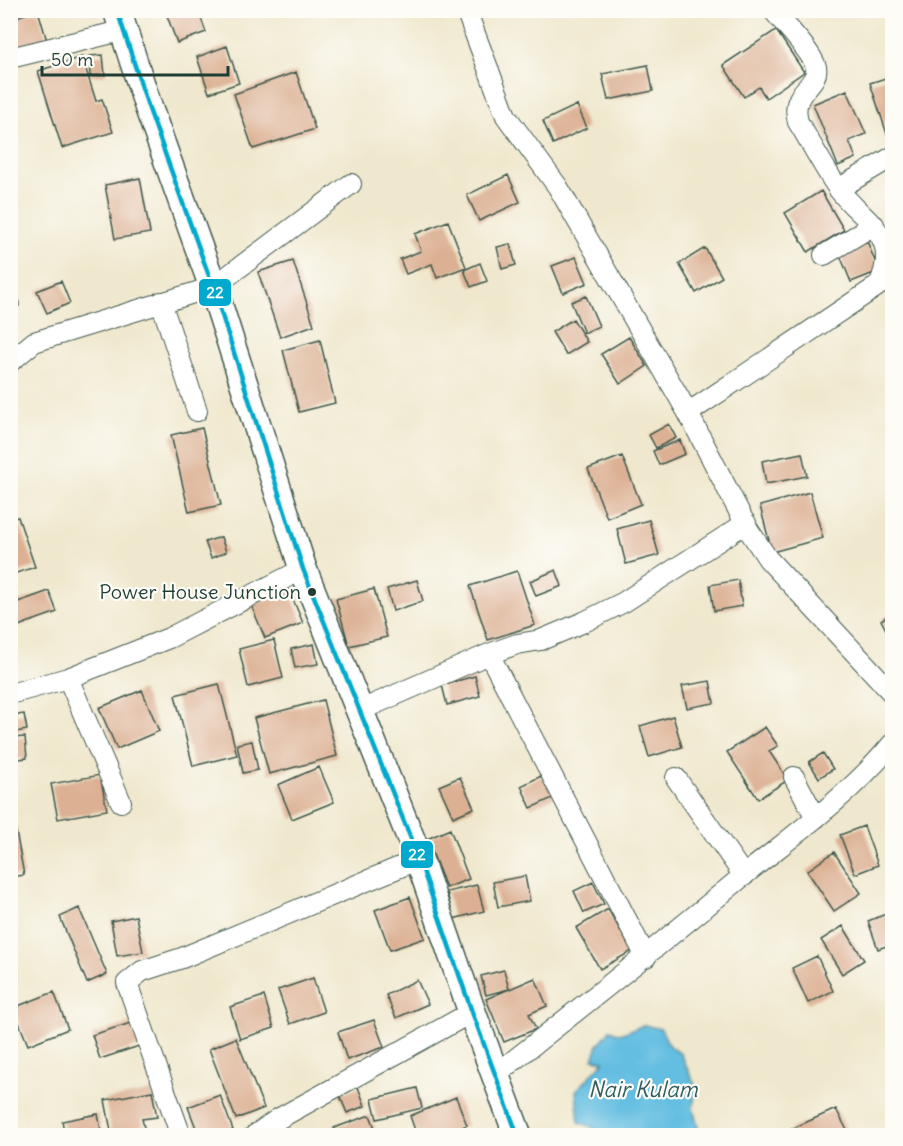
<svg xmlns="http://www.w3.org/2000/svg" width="903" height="1146" viewBox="0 0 903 1146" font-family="Delius,sans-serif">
<rect width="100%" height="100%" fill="#fdfcf7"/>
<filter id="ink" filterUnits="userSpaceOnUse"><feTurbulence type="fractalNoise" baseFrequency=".0167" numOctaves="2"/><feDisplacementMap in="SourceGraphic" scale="12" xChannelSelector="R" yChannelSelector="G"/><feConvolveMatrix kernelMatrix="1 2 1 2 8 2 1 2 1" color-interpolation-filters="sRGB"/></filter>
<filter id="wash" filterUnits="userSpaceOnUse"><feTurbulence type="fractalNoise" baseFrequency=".008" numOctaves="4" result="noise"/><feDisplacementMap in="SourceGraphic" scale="24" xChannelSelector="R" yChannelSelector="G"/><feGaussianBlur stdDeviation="1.35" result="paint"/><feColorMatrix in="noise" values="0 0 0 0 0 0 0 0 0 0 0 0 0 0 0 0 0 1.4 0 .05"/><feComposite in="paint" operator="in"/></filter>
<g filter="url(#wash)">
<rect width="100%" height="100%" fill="#f0e8ce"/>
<path fill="#64bee1" stroke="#427e8a" stroke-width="1.5" d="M644,1025l17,4 9,18 10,6 16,34 -3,21 7,27h-102l-6,-8 -13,-5 -3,-31 28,-30 -11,-2 5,-14 12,-15 10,4z"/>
<g id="blocks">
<path fill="#dcb093" d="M38,10l9,31 -37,11v-33z
M165,10h33l8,22 -29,11z
M776,30l28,42 -38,26 -7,-11 -15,10 -21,-32z
M227,46l12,37 -30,10 -12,-36z
M103,55l2,20 -15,1 -1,-20z
M82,57l14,44 6,-2 11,33 -51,16 -24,-77z
M648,65l5,26 -45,9 -6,-26z
M296,72l19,57 -62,20 -19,-55z
M892,76v56l-5,2 -17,-51z
M847,90l19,44 -17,7 7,17 -18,8 -25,-62z
M577,105l10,23 -34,16 -10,-23z
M508,175l12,27 -41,19 -12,-26z
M140,178l10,55 -35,6 -10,-54z
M821,191l23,39 -36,22 -23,-39z
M448,221l18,46 -29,11 -5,-14 -26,10 -6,-15 21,-8 -6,-17z
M867,241l12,30 -28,11 -12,-29z
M510,244l6,21 -14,4 -5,-22z
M705,248l17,29 -26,16 -17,-29z
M576,257l11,26 -24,10 -11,-27z
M293,261l21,64 -34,12 -22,-65z
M480,263l7,18 -16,6 -7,-17z
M10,280h7l2,26h-9z
M61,281l9,22 -23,10 -10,-22z
M586,296l13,30 -15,7 -13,-31z
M573,319l14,23 -21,13 -14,-23z
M629,337l18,29 -27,18 -19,-30z
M320,340l15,63 -36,9 -16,-62z
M669,424l7,14 -20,10 -7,-13z
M202,428l19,77 -32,7 -18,-77z
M680,440l5,14 -26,11 -6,-14z
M802,453l5,23 -41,8 -4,-23z
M622,456l19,48 -34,14 -19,-49z
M810,492l13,46 -51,14 -12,-46z
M18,517l17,50 -25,8v-56z
M649,520l10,35 -33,9 -9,-35z
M221,537l5,15 -15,6 -6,-16z
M556,570l6,16 -26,10 -6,-15z
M517,571l18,54 -47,15 -18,-54z
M417,580l6,21 -30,10 -6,-22z
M738,580l4,26 -28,5 -4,-26z
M10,581l8,21 31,-11 8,21 -47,17z
M374,589l13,48 -38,9 -13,-47z
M289,590l14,33 -38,15 -14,-33z
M892,613v28l-11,-21z
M274,640l9,38 -35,9 -9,-38z
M314,644l4,20 -23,4 -4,-19z
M475,676l5,20 -33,9 -5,-20z
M710,681l4,22 -27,5 -5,-22z
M219,684l18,71 -44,11 -18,-71z
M142,690l17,41 -42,18 -18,-41z
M323,700l14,56 -68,18 -15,-56z
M24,714l3,16 -17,3v-17z
M673,716l9,31 -33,10 -9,-31z
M765,727l13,19 -9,5 19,29 -30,19 -31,-47z
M25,737l2,21 -17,2v-22z
M252,741l6,29 -15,3 -6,-29z
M823,753l10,16 -14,9 -10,-16z
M319,767l15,35 -42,17 -14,-34z
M549,772l10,23 -28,13 -10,-22z
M100,775l7,35 -49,9 -7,-35z
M460,777l14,31 -21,9 -14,-31z
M13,815l11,60 -14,2v-61z
M864,826l14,39 -23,9 -15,-39z
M450,829l19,50 -23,9 -19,-49z
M834,852l27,41 -27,18 -27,-40z
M525,876l5,25 -32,6 -5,-25z
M593,882l11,22 -20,9 -10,-22z
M477,885l7,26 -31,8 -6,-27z
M410,897l15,41 -35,12 -15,-40z
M79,908l28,66 -20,9 -27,-66z
M608,909l24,42 -32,18 -24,-41z
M891,912l1,32 -14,5 -10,-28z
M136,916l7,36 -26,4 -6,-35z
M843,926l21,34 -22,14 -21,-34z
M817,956l16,35 -25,12 -16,-35z
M504,970l5,19 -23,6 -5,-19z
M313,978l11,34 -34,12 -12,-34z
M535,978l12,28 -18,8 7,15 -32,13 -18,-43z
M417,980l11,24 -32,14 -10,-23z
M54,992l14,37 -40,16 -15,-37z
M264,996l10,32 -34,11 -10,-32z
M374,1020l10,27 -37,13 -9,-28z
M131,1023l8,23 -39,13 -8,-24z
M236,1038l28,70 -28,11 -27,-70z
M358,1087l7,19 -18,7 -8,-19z
M417,1088l5,20 -45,11 -5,-20z
M152,1091l5,26 -15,2 4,17h-34l-7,-36z
M220,1095l13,35 -14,6h-20l-11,-29z
M456,1097l11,28 -26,11h-24l-7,-20z
M836,1109l14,27h-56l-3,-7z
M98,1114l4,22h-37l-3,-15z
M370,1115l8,21h-41l-3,-8z"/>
</g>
</g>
<g filter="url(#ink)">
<use href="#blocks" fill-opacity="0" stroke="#3e574b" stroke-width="1.5"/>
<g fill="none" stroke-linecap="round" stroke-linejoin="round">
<g stroke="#3e574b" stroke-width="22">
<path id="minor" d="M466,10l40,106 52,71 130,226 60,116 20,30 124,134
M10,58l115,-28
M838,189l54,-32
M824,255l50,-30
M161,302l36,109
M10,362l24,-20 179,-55 138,-103
M688,413l191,-128c24,-53 -18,-63 -42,-98 -14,-21 -26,-44 -39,-65 -2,-8 -3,-15 1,-23 4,-11 20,-19 17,-32 -4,-15 -32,-43 -43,-57
M489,654l157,303
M68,678l53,124
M10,694l58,-16 101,-40 134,-69
M361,710l128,-56 28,-10 24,-4 43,-18 40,-20 122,-79
M794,777l22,41
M676,778l68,98
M495,1075c83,-65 166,-131 248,-199 52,-42 107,-81 149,-132
M181,1136l-54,-153 15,-12 40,-13 237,-99
M254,1136l24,-17 194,-107"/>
</g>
<g stroke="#3e574b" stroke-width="30">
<path id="secondary" d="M117,10l32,99 64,178 90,282 116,290 53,153 46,124"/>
</g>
<use href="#minor" stroke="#fff" stroke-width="20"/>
<use href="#secondary" stroke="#fff" stroke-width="27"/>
<g stroke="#fdfcf7" stroke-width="9">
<path id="bus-1" d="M117,10l32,99 64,178 90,282 116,290 53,153 46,124"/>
</g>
<use href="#bus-1" stroke="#00a9ce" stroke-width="4.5"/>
</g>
</g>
<circle fill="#1f3d34" stroke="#fdfcf7" stroke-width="2" cx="312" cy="592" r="5"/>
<g text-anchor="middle" stroke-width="4.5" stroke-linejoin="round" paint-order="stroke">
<g font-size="20" fill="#1f3d34" stroke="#fdfcf7" text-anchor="end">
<text x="301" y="599">Power House Junction</text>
</g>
<g font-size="22" font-style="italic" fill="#305d5f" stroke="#fdfcf7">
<text x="643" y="1097">Nair Kulam</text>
</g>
</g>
<g stroke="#fdfcf7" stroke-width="2">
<rect x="198" y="278" width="34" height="29" rx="6" fill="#00a9ce"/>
<rect x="400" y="840" width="34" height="29" rx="6" fill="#00a9ce"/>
</g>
<g font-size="16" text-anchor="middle" font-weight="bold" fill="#fff">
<text x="215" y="298">22</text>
<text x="417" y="860">22</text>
</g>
<rect width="903" height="1146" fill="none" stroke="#fdfcf7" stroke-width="36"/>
<path d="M42 66v9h186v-9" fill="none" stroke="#1f3d34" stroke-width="3"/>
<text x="51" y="66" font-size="18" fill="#1f3d34" stroke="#fdfcf7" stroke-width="4.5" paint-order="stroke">50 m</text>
</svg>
